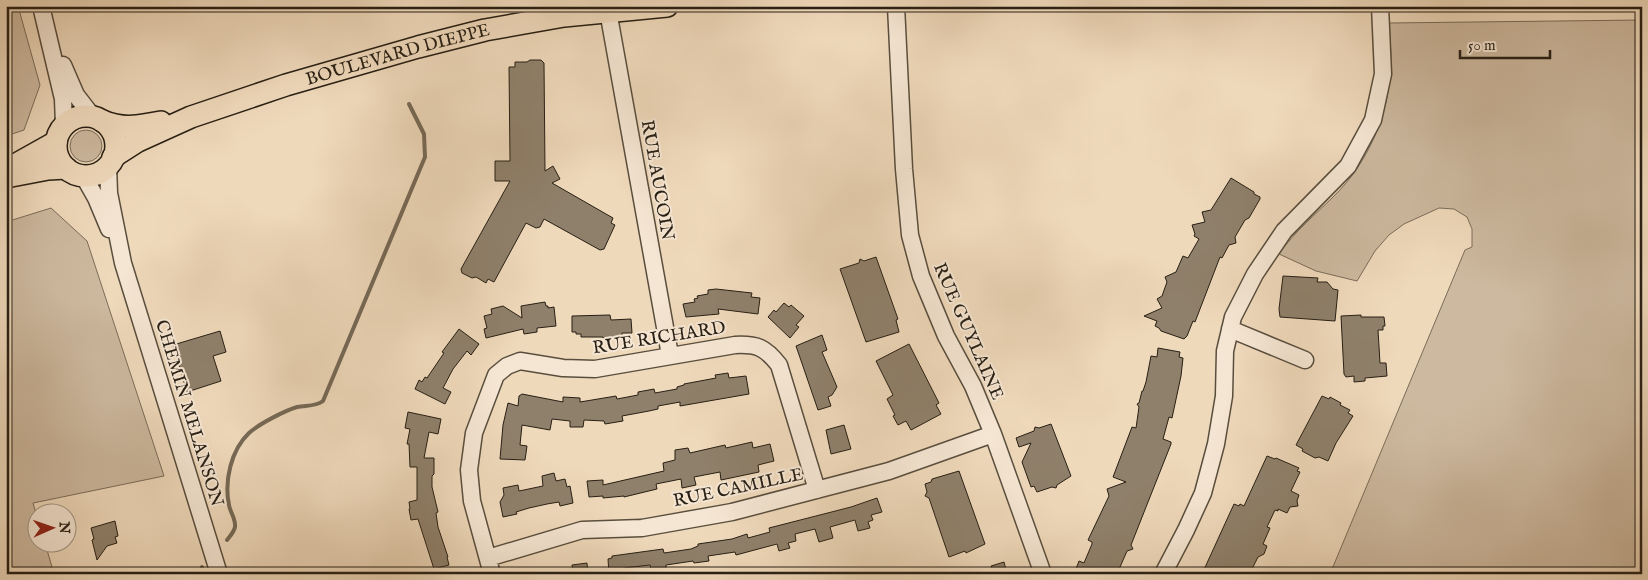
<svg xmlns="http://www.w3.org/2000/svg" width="1648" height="580" viewBox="0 0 1648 580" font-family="'IM FELL English',serif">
<rect width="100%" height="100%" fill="#efd9bb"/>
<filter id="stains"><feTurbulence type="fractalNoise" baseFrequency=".004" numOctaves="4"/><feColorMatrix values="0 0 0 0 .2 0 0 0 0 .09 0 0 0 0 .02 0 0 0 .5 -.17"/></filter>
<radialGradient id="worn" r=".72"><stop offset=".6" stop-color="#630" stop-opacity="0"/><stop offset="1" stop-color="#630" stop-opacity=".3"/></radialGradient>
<path fill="#cdb99f" stroke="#7a6c5a" d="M6,6h12l22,79 -16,45 -18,6z
M1642,20v554h-312l135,-324 7,-3v-18l-5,-12 -13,-8 -15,-1 -35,16 -15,11 -14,16 -18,30 -41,-10 -37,-17c16,-23 36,-39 55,-58 35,-34 55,-83 57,-131 0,-14 -1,-28 -2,-42z
M70 146a16 16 0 1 1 32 0a16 16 0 1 1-32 0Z
M51,208l36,33 77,235 -131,27 4,14 1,25 7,1 9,31h-48v-352z"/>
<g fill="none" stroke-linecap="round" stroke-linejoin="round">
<path stroke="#766956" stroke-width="4" d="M227,540c3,-4 7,-8 8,-13 1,-8 -5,-15 -6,-22 -5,-24 2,-55 20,-72 10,-9 35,-22 48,-26 9,-2 18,0 26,-6l102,-244 -1,-23 -15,-30
M199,574l3,-7"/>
</g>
<path fill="#8f806b" stroke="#271f14" d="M530,60h11l3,3 1,108 8,-5 7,13 -8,4 61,35 -2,5 4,2 -11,24 -4,1 -56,-31 -4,8 -4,1 -10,-5 -32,59 -6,-3 -2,4 -10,-6 -4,1 -10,-5 -1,-4 49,-88h-15v-20h15l-1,-94h6v-5h12z
M1231,178l23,14v2l6,3v2l-11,19 -4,2 -10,17 1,6 -7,2 -7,13 -2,-1 -25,65 -2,-1 -6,15 -3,3 -23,-8 -2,-3 -4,-2 2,-5 -13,-5 18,-8 -5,-9 5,-3 5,-14 -2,-5 11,-5 7,-16 5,2 11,-19 -5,-3 1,-2 -3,-9 13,-3 -3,-10 9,-2z
M876,257l22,62 -2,1 3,12 -33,10 -26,-73 19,-6 1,-4 4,2z
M1283,276l35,2 -1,4h10l6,7 5,1 -3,31 -55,-4 -1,-8z
M716,289l36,4 -1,4 9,1 -2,16 -40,-5 1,5 -33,3 -3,-13 12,-2 -1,-3 4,-1 -1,-2 11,-2v-4z
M545,302l1,4h2v2l6,-1 2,19 -19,2v4l-13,2 -1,-5 -37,9 -2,-9 3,-1 -3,-12 8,-2 -1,-5 12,-3 19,12 -1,-12z
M784,303l5,4 2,-2 13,11 -8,9 3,2 -9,11 -22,-21 6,-7 2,2z
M610,315l1,5 20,-1 1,14h-10v4l-19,1v-1h-22v-3h-5v-2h-4v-16z
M1361,315v2h23l1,9h-2v4h-5l2,33h6l1,13 -22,2v3l-11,1v-6l-8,1 -2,-3 -3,-58z
M459,329l20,15 -8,11 -4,-4 -14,18 -10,19 8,4 -6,12 -30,-15 4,-9 3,2 3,-5 2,1 17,-25 -2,-1z
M220,331l6,21 -13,4 8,25 -34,11 -14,-47z
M822,335l5,15 -5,2 15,35 -5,8 -4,2 3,9 -13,4 -22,-64z
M909,344l30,59 -3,2 5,9 -30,16 -5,-9 -8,4 -5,-9 2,-1 -8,-16 6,-4 -17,-34z
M1158,348l22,4 -1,5 4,1 -2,18 -9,42 -3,-1 -6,22 8,3v2l-40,101 2,4 -6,2 -10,23h-43l5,-13 5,2 8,-19v-2l-4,-2 21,-44 -2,-7 19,-7 -13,-5 19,-50 4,1 3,-21 -2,-3 2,-1 3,-12h1l3,-9 5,-26 6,1z
M728,373l1,5 17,-2 3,18 -69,12v-4l-22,4v3l-9,2 -27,5 1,5 -18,3 -1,-3 -20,-1 -1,7h-13v-6l-18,-2 -2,11 -28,-5 -2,20 7,1 -2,14 -25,-1 3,-34 5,-22 10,3 1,-10 3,-2 41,8v-5l17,1v4l36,-6 1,3 21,-4v-3l16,-3 1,4 22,-4v-2l7,-2v-1l32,-6 -1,-3z
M1322,396l7,3 1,-2 11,6 -1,2 10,5 -2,3 5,3 -17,27 -8,18 -9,-4 -4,1 -13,-7 1,-2 -7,-4z
M408,412l33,7 -3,15 -9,-2 -5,26h10v16l-2,2v11l6,25 -2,1 2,14 10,30h-1l2,8 -15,4 -16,-50 -7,1 -2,-11h1l-1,-7 8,-2v-33h-7l-1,-23h-2l3,-15 -5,-1z
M1051,424l20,52 -14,9 -1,3 -4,-1 -15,5 -3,-6 -3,1 -9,-25 9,-19 -12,4 -3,-9 18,-7 1,-4 4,1z
M844,425l7,24 -20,5 -5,-24z
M752,442l1,6 17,-4 4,17 -16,4 1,7 -38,8 -1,-8 -26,5 2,8 -14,3 -1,-9 -25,5 1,5 -33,8v-1l-21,2v-2l-14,1 -2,-16 16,-1v5l61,-14 -1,-8 12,-3v-10l13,-2 2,5 35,-8 1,3z
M1267,456l8,3 1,-1 23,10 -2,3 3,1 -9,19 8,4 -2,6 1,5 -8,1 -3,6 -9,-4v2l-3,-1 -8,17 3,1 -7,16 4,2 -3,8 -6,3 -8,16 -8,-3 -1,4h-39l32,-70 5,2 1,-2 4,2z
M959,471l26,73 -19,9 -1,-2 -16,6 -20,-59 -4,-2 2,-4 -2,-8 6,-2 1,-3z
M554,473l2,8 9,-2 2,8 3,-1 3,17 -13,3 -1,-4 -12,2 -18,4 -13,4 1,2 -14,3 -3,-15 4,-7 -1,-7 15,-3 1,6 24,-5 -1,-10z
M877,498l5,14 -11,3 2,5 -5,2 2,6 -12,3 -3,-11 -25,7 3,11 -14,4 -4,-13 -20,5 1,7 -8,2 2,5 -11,3 -2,-7 -41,11 -1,-3 -27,4 1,5 -15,2 -1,-2 -27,4v9h-14l-2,-9 -26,3 1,5 -16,1 -1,-15 4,-1v-2l51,-7 1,4 27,-4 7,-3v-2l34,-5 15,-5 1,4 22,-6 -1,-4 82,-21z
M115,521l3,15 -3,1 2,6 -10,3 -10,14 -5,-20 2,-1 -3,-11z
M1004,562l3,12h-13l-3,-8z
M587,563l1,11h-15l-1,-9z"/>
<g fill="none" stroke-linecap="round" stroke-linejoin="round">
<g stroke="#594e3e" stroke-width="19">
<path id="minor" d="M41,6l22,93 1,26
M896,6l8,163 6,66 11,41 25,60 27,50 20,48 50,140
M608,11l62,344
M63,65l13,30 17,22
M108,165l1,28 14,70 96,311
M83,175l13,23 13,31
M1230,329l75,31
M488,558l94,-28 60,-2 90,-16 157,-41 104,-37
M492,574l-20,-73 -3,-31 5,-37 22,-58 11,-9 13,-5 43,7 32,1 140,-24c22,-1 30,2 44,20l38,125
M1163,574l23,-44 17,-37 13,-49 8,-48 1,-45 8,-34 22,-43 29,-43 64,-65 25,-46 10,-46 -3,-68"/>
</g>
<g stroke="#271f14" stroke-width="24">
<g id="major">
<circle cx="86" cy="146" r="30"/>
<path d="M102,121c23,9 36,5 59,1"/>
<path id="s1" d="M113,157l25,-16 53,-24 95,-32 132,-38 67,-17 79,-14 103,-10"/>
<path d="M6,170l50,-28"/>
<path d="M6,177l42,-8 18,-1"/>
</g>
</g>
<use href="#minor" stroke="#f5e6d3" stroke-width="16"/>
<use href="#major" stroke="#efd9bb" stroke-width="21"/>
</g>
<g text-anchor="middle" stroke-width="4" stroke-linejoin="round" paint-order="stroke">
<g font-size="18" fill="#271f14" stroke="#f5e6d3">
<text dy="6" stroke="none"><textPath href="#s1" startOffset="304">BOULEVARD DIEPPE</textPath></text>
<text transform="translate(658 180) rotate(80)" y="6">RUE AUCOIN</text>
<text transform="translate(969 331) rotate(66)" y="6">RUE GUYLAINE</text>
<text transform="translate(659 337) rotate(-9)" y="6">RUE RICHARD</text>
<text transform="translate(190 413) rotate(73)" y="6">CHEMIN MELANSON</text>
<text transform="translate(738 487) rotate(-12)" y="6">RUE CAMILLE</text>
</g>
</g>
<rect width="1648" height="580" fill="none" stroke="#efd9bb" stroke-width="25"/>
<rect x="8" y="8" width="1633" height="565" fill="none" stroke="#271f14" stroke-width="2.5"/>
<rect x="12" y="12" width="1623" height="555" fill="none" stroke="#271f14"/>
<g transform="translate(52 528) rotate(88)"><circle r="24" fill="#f5e6d3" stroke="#a39687"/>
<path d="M0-4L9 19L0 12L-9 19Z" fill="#8f2418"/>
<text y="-8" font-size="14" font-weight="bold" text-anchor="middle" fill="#271f14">N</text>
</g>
<path d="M1460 50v8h90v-8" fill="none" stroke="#271f14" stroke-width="2.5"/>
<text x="1468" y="50" font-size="15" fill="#271f14" stroke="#f5e6d3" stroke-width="4" paint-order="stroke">50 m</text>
<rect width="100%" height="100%" filter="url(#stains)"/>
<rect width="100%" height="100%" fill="url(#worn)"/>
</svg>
